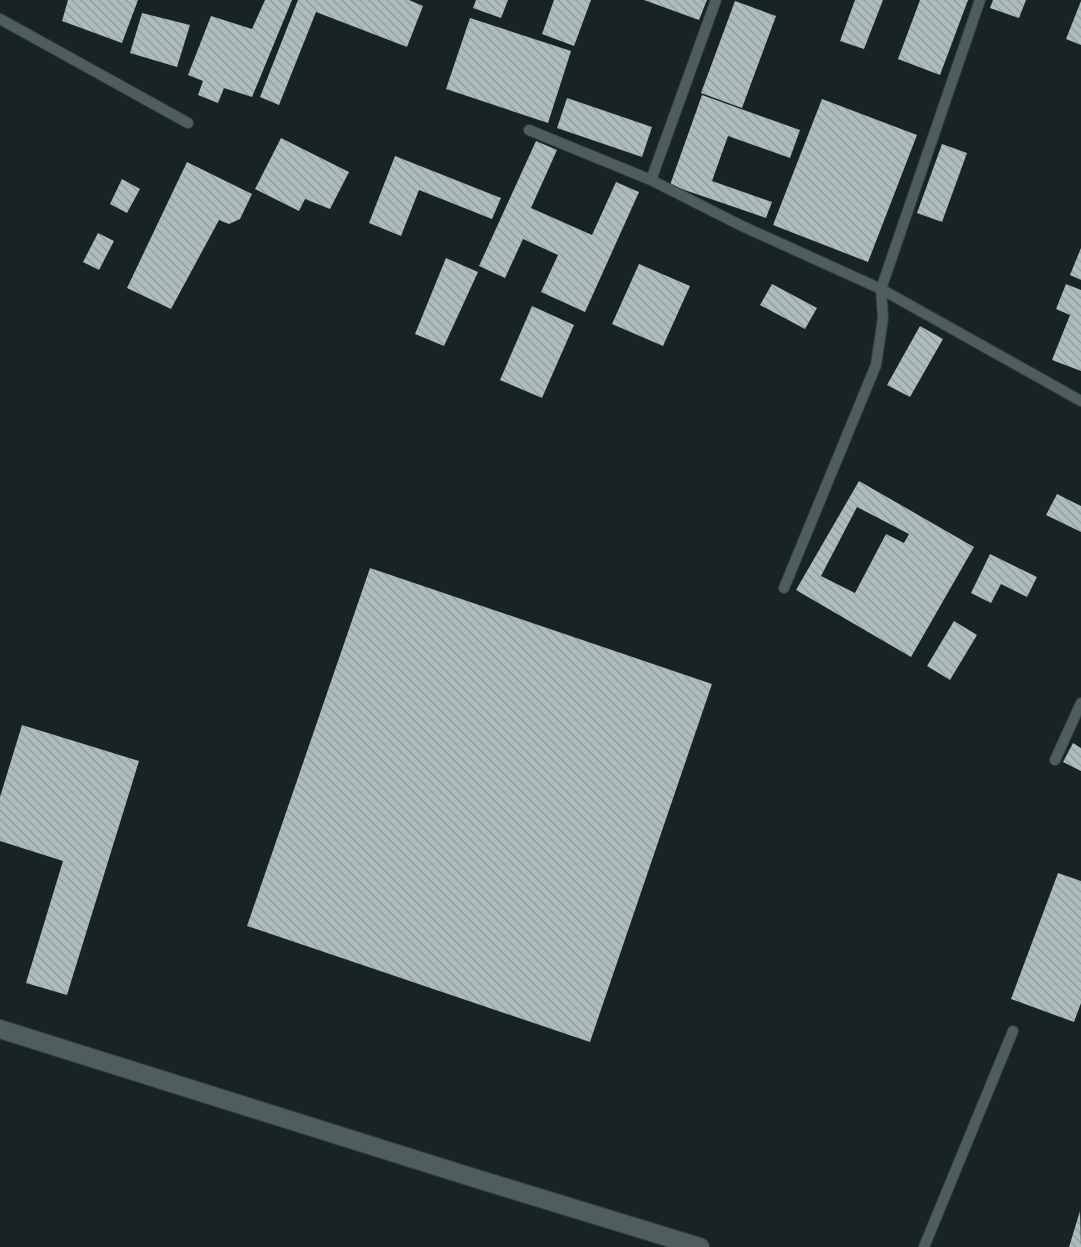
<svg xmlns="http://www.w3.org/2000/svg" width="1081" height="1247" viewBox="0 0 1081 1247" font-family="'IBM Plex Serif',serif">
<defs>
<pattern id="building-back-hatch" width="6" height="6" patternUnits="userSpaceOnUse" patternTransform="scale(1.5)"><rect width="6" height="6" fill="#aebdbc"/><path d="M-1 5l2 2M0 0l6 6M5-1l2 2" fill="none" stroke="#94a09f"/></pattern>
</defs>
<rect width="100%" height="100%" fill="#172423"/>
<path fill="url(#building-back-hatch)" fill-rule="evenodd" d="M68,0h70l-16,43 -60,-22z
M265,0h27l-40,97 -28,-9 -6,15 -20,-8 5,-14 -15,-6 23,-59 41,13z
M298,0h111l14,6 -16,41 -91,-35 -37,93 -19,-8z
M476,0h32l-7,18 -28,-10z
M554,0h37l-17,46 -32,-12z
M644,0h63l-8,20z
M855,0h28l-19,49 -24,-8z
M920,0h48l-28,75 -42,-16z
M993,0h33l-7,18 -29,-10z
M735,1l41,15 -34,92 -41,-15z
M1081,1v44l-15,-6z
M142,13l48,12 -13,42 -47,-14z
M470,18l101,33 -23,72 -102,-34z
M702,95l98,35 -10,28 -62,-22 -16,45 60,21 -6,16 -96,-33z
M567,98l85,29 -10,30 -85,-29z
M822,99l95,36 -49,127 -95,-37z
M281,138l68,34 -19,37 -25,-10 -6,12 -44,-22z
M536,141l21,9 -26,58 61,27 24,-53 23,10 -54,120 -44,-20 17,-37 -35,-16 -18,39 -26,-12z
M942,144l25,9 -25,69 -25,-9z
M395,156l106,42 -9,21 -73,-29 -18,46 -32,-13z
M187,162l65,32 -12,25 -11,5 -10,-4 -48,89 -44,-21z
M122,179l18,10 -13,24 -17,-9z
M98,233l16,8 -15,29 -16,-8z
M1081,248v32l-11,-5z
M446,258l32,14 -34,74 -29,-12z
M639,264l51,22 -27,60 -51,-22z
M772,284l45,24 -12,21 -45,-24z
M1066,284l15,6v81l-29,-11 18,-45 -14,-6z
M532,306l42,19 -32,73 -42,-18z
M920,326l23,13 -33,58 -23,-12z
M859,481l115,66 -63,110 -115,-67zM857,507l52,27 -5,9 -18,-9 -31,59 -34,-17z
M1057,494l24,12v26l-35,-17z
M990,554l47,23 -10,20 -26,-13 -10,19 -20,-10z
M370,568l342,116 -122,358 -343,-116z
M954,621l23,14 -27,45 -23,-14z
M22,725l117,36 -72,234 -41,-12 37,-122 -63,-20v-44z
M1073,743l8,5v23l-18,-9z
M1058,873l23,8v122l-7,19 -63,-23z
M1080,1211l1,36h-12z"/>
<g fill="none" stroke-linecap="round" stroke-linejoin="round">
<g stroke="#353f3e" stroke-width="12">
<path id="lane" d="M0,19l188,104
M529,130l122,50 91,46 139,63 200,112
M651,180l65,-180
M784,588l92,-223 7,-47 -2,-29 99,-289
M1055,760l26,-57
M924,1247l89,-216"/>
</g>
<g stroke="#353f3e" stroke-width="20">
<path id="street" d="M0,1029l471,148 229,70"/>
</g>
<use href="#lane" stroke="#4f5d5c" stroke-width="10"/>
<use href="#street" stroke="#4f5d5c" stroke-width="18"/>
</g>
</svg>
